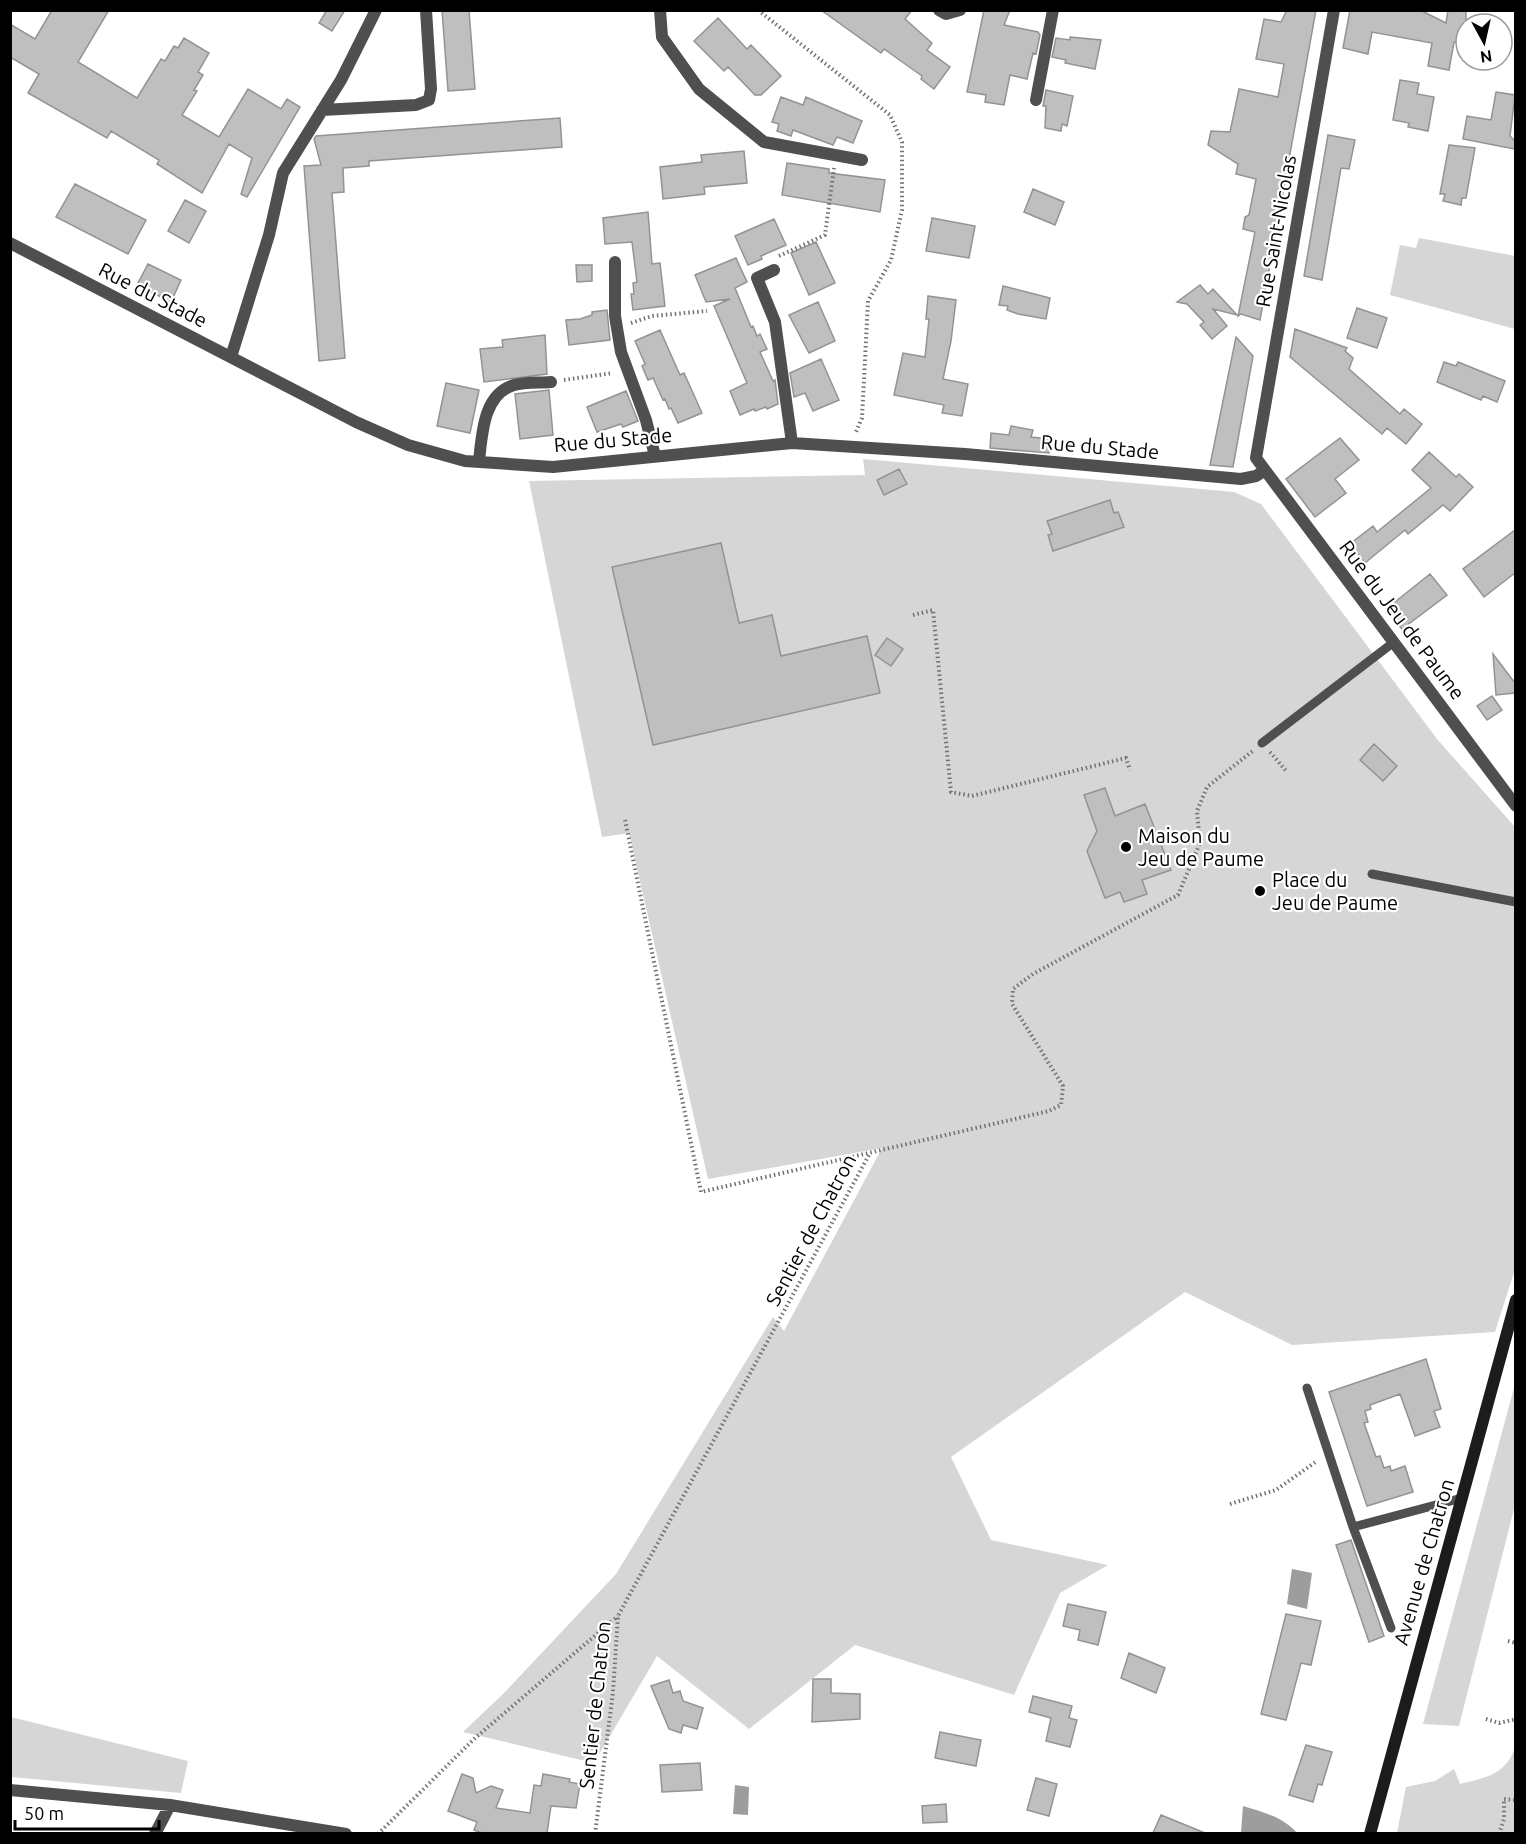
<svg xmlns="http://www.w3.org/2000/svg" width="1526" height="1844" viewBox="0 0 1526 1844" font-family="Ubuntu,sans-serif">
<rect width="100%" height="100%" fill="#fff"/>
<path fill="#d6d6d6" d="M1419,238l96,18v73l-125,-34 10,-50 16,3z
M863,459l371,33 27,12 176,235 78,88 1,439 -21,66 -203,13 -107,-53 -234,165 40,83 117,25 -48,28 -46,102 -159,-50 -106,84 -92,-73 -63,107 -131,-31 41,-39 112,-119 157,-257 11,14 98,-183 -174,31 -79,-346 -27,4 -73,-356 336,-6z
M1515,1384v121l-56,221 -36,-2z
M11,1717l177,44 -7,32 -170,-16z
M1515,1747v86h-118l9,-46 29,-6 19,-12 6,15c25,-6 47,-10 55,-37z"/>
<path fill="#9d9d9d" d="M1292,1569l20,4 -5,36 -20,-5z
M735,1785l14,2 -1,28 -15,-1z
M1243,1806c20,6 40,11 54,27h-56z"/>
<path fill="#bfbfbf" stroke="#939393" stroke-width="1.5" d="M52,10h57l-31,52 59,36 24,-39 4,2 9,-15 4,2 6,-10 25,15 -11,19 5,3 -9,15 3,1 -15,24 37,22 29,-48 33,20 6,-10 13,8 -53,90 -6,-3 11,-36 -23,-14 -27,49 -45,-29 2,-4 -48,-29 -4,7 -79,-45 11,-19 -29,-17v-33l25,15z
M327,10h18l-13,21 -13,-8z
M442,10h27l6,79 -27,2z
M821,10h91l-7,9 27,24 -5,7 23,17 -16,22 -13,-10 1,-3 -24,-17 -14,-10 -3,4z
M984,10h26l-6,15 34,7 2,3 -4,19 -3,-1 -6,26 -17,-4 -6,30 -19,-3 1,-7 -19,-3z
M1287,10h29l-56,310 -19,-6 -3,2 17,-84 -12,-3 2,-12 4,-2 7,-36 -20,-5 2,-10 -30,-19 3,-14 19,1 9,-43 39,8 6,-33 -28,-5 8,-40 17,3z
M1350,10h70l26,13 2,-13h18v34l-12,-2 -5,28 -21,-4 4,-23 -60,-11 -4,22 -25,-6z
M718,18l29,31 4,-4 30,31 -20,19h-6l-27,-28 -4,4 -30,-30z
M1070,37l31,3 -6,29 -30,-6 1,-3 -14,-3 4,-19 14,2z
M1400,80l19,3 -2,11 17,3 -6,34 -20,-4 1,-4 -16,-3z
M1046,90l27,6 -6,30 -5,-2 -1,7 -16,-3 1,-22h-3z
M1496,92l19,3 -5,41 5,5v8l-52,-10 4,-23 24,4z
M781,97l22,8 3,-8 56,24 -9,22 -16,-6 -4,8 -40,-15 -2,6 -14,-5 2,-7 -7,-2z
M560,118l2,29 -193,14v5l-26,2 1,24 -12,1 13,165 -26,3 -15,-195 17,-1 -7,-26 2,-3z
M1328,135l27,5 -6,29 -8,-1 -19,112 -18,-4z
M1449,145l26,3 -9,50h-4l-1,7 -18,-4 2,-7h-5z
M744,151l3,32 -43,4 1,7 -42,5 -3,-32 42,-5 -1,-7z
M787,163l42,6v4l56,7 -5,32 -98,-17z
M75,184l71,36 -18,34 -72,-37z
M1033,189l31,13 -9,23 -31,-13z
M185,200l21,11 -17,32 -21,-12z
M648,212l4,52 8,-1 5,43 -32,4 -2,-16h3l-1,-11 4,-1 -5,-40 -27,2 -2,-26z
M932,218l43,8 -6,32 -43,-7z
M774,219l12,26 -25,11 1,3 -14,6 -13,-29z
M816,242l19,41 -26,12 -18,-42z
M736,258l11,24 -12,6 16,39 2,-1 4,10 3,-2 7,15 -7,3 13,29 2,-1 3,24 -11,5 -1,-2 -11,4 -1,-2 -14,6 -10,-24 17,-8 -33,-77 16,-7 -24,3 -11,-27z
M148,264l33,16 -10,22 -34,-17z
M576,265h16v16l-15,1z
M1200,285l8,9 5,-5 24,26 -24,-6 14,17 -15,13 -12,-14 4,-3 -17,-18 -10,-2z
M1003,286l47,12 -4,21 -28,-5 -11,-4 1,-4 -9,-1z
M928,296l28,4 -5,41 -8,38 25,5 -6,32 -20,-3 2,-8 -50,-10 9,-42 22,4 4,-38h-3z
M818,302l17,39 -26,12 -20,-38z
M1357,308l30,10 -10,30 -30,-10z
M607,310l3,30 -41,5 -3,-25 14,-1 12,-4v-3z
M1295,329l52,19 -2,3 8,7 -4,11 51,45 4,-5 18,15 -16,20 -19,-16 -5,6 -92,-77z
M660,330l20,45 4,-2 18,40 -24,10 -7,-15 -2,1 -4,-10 -2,1 -10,-22 -5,2 -6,-14 3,-2 -10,-23z
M545,335l2,39 -63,8 -4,-33 23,-2 -1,-7z
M1236,337l17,19 -20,111 -23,-2z
M821,359l18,41 -26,11 -8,-18 -11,4 -4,-24z
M1444,362l12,4 2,-4 47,19 -8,21 -14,-6 -2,4 -44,-18z
M446,383l33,7 -9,43 -33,-7z
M549,390l4,45 -33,4 -5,-45z
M626,391l12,30 -15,6 -2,-3 -24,8 -10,-25z
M1011,426l22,4 -2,7 19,2 -1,14 -59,-5 1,-15 18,2z
M1340,438l19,22 -24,19 11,14 -31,24 -29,-38z
M1429,452l27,25 3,-3 14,13 -23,24 -7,-6 -35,29 -3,-4 -40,33 -15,-19 23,-18 4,6 54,-44 -19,-18z
M899,469l8,15 -23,11 -7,-15z
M1110,500l4,13 4,-1 6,15 -71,24 -5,-16 4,-1 -5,-13z
M1515,530v43l-31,24 -21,-28z
M721,543l18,80 33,-8 9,41 86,-20 13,57 -227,52 -41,-178z
M1430,574l17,21 -45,34 -16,-20z
M887,638l16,11 -12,17 -16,-11z
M1493,654l22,29v10l-19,2z
M1492,696l10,14 -15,10 -10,-14z
M1374,744l23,22 -14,15 -23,-21z
M1105,788l10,28 30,-12 26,66 -29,10 5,14 -23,8 -4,-10 -15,6 -18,-47 10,-20 -13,-36z
M1426,1359l15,50 -7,2 6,16 -25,9 -15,-42 -30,11 1,4 -6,2 3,11 -4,1 12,34 4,-1 4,12 6,-2 1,5 14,-5 8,26 -46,14 -38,-114z
M1351,1540l33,96 -15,6 -33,-97z
M1068,1604l38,8 -8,33 -20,-5 2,-10 -17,-4z
M1286,1614l35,7 -10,44 -10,-2 -15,57 -25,-6z
M1129,1653l36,15 -9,25 -35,-15z
M813,1679h18v14l29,1v25l-48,3z
M669,1680l4,13 7,-2 3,10 20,7 -6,21 -14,-4 -2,8 -12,-4 -18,-43z
M1033,1696l39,10 -3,12 8,2 -7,27 -24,-6 5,-23 -22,-6z
M940,1732l41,8 -5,26 -41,-8z
M1306,1745l26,7 -10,33 -4,-1 -5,18 -24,-7z
M700,1763l2,27 -40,2 -2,-27z
M462,1774l11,4 3,15 15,-7 12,4 -7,18 34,5 4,-28 7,1 2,-12 27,5 -1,3 11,2 -4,24 -25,-2 -4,27h-65l-8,-3 3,-8 -29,-11z
M1036,1778l21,6 -8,32 -22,-6z
M946,1804l1,18 -24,1 -1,-17z
M1161,1815l44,18h-52z"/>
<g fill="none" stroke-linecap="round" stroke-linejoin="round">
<path stroke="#717171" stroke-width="4" stroke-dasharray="1.5 3" stroke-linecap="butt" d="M758,10l132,105 12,27v68l-11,50 -23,41 -6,117 -7,16
M779,256l46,-21 9,-67
M631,323l21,-7 55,-5
M564,380l49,-7
M913,615l20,-5 18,182 21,4 154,-38 4,12
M1270,752l17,20
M625,820l76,372 348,-81 12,-6 2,-19 -51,-82 1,-15 20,-15 145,-79 22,-52 -3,-32 10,-24 47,-37
M1230,1504l46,-14 41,-29
M1508,1641l8,2
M1486,1719l13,4 17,-4
M378,1834l96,-95 144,-123
M595,1834l18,-142 5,-76 252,-463
M1499,1834l5,-15v-20l12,1"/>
<path stroke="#4f4f4f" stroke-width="9" d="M1262,743l132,-101
M1372,874l144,28
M1307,1388l46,139 109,-29
M1353,1527l38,101"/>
<path stroke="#4f4f4f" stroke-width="12" d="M660,10l2,27 37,52 65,53 98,18
M939,10l7,4 14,-4
M1334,10l-78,448 260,348
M1036,100l17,-90
M322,110l94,-5 13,-5 2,-11 -5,-79
M10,243l346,179 52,23 57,16 88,6 239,-24 173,11 276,25 15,-3 9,-6
M615,262v54l6,36 25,68 9,36
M774,270l-17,8 18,44 17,121
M231,357l38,-122 14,-62 58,-93 35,-70
M479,461c3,-26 4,-67 35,-76 11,-3 25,-2 37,-3
M10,1790l160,15 176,29
M155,1834l15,-29"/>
<path stroke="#1c1c1c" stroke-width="12" d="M1370,1834l146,-534"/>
</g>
<g fill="#000" stroke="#fff" stroke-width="2">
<circle cx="1126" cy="847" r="6"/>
<circle cx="1260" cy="891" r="6"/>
</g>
<g text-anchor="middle" stroke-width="4.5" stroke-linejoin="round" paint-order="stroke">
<g font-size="20" fill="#000" stroke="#fff">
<text transform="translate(1276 231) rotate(-80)" y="7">Rue Saint-Nicolas</text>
<text transform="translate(153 295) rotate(27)" y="7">Rue du Stade</text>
<text transform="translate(613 440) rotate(-5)" y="7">Rue du Stade</text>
<text transform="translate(1100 447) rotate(5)" y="7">Rue du Stade</text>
<text transform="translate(1402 620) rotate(53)" y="7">Rue du Jeu de Paume</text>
<text transform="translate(811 1230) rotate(-62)" y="7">Sentier de Chatron</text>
<text transform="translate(1424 1562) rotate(-74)" y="7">Avenue de Chatron</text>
<text transform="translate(595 1705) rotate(-84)" y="7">Sentier de Chatron</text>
</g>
<g font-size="20" fill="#000" stroke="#fff" text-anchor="start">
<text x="1138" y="843">Maison du<tspan x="1138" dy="23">Jeu de Paume</tspan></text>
<text x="1272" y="887">Place du<tspan x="1272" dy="23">Jeu de Paume</tspan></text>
</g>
</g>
<rect width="1526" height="1844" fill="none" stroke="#000000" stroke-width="24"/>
<g transform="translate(1484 42) rotate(172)"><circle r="28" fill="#ffffff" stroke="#999999" stroke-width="1.5"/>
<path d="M0-4.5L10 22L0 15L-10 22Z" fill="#000000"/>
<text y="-9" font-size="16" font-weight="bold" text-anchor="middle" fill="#000000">N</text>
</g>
<path d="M15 1820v9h144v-9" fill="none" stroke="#000000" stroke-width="3"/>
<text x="24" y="1820" font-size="18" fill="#000000" stroke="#ffffff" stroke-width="4.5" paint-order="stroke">50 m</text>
</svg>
